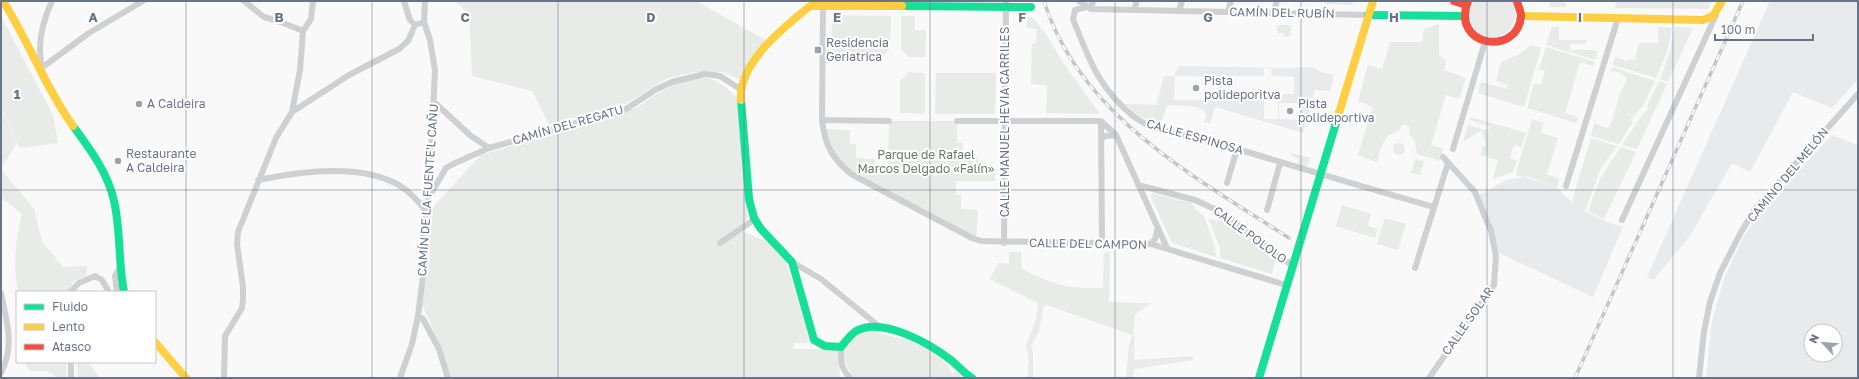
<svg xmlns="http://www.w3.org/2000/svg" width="1859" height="379" viewBox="0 0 1859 379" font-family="'Golos Text',sans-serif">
<rect width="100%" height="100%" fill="#f9f9f9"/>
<path fill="#e9eaeb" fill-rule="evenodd" d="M1770,1h88v78l-26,29 -39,-16 -43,80 -18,-9 -42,73 -37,44 -6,-3z
M1179,66l112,2 21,-1 7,4 15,4 -4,16 -15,-1 -12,43 -88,-26 -5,17 -6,-2 2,-8 -2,-4 -12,-4 -36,-1 8,-29h10zM1264,68l7,1 1,7 22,1v17h-16v25h-14v-26l-42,-1v-16h42zM1175,76l44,1 -1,23h-44zM1279,103h21v17l-21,-1z
M1832,135l26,10v233h-152l6,-57 13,-45 19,-40 27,-37zM1811,331h24v24h-24z
M1525,177l32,11 18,18 32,16 16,5 -30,70 -94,-44 -8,-27 -12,-31 27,-15z"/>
<path fill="#e8ebe7" d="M455,1h241l70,39 -27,39 -16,-7h-29l-28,7 -39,24 -78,22 -17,-34 -60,-15 -3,-61z
M1324,1h26l4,1 -3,3 -26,-1z
M1474,1h38c17,32 -30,52 -41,21 -3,-7 -1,-15 3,-21z
M1550,1h16v6h-16z
M1616,1h95l-3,8 -93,-1z
M832,15l59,1 -1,33 -8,8 -51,-1z
M1,16l52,99 5,28 -38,5 -19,-41z
M901,16h14v14h11l-1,27h-16l-8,-8z
M1027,16l5,1 12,14 20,33 36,50 -54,-1 1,-28 -16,-1 1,-40 4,-1 1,-14 -10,-1z
M1439,24v31l7,5 -2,10 22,8 -7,21 -13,-4 -15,50 13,4 -4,12 -23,-7 -2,-12 -6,-8 1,-7 -8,-3 -2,6c-16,4 -19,17 -23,32l-19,-7 15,-48 -15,-6 10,-36 14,4 8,-27h32l2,-13z
M1277,25h14v11l-7,1v-4h-7z
M1559,26v14h28l-2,4h-15v6h22l6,1 -3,9 -49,-15 6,-18z
M1658,27l14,1 -5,24 -11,26 -43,-13 2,-8 12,4 2,-2 6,2 4,-18h19z
M1675,27l18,1 -25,54 -8,-3 9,-24z
M1531,45l10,3 -17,59 -46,-14 3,-11 26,7 1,-4 -12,-4 5,-19 19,-8z
M1546,47l49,15 -1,4 -14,-4 -15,51 13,4 -2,6 -49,-15 7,-25 7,2 4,-14 -6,-2z
M1612,67l43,14 -12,25 -13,14 3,2 -14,22 -28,-8 4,-15 1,3 11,4 3,-1 10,-33 7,-16 -4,-2v-2l-9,-3 -1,1 -2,-1z
M909,72l16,1v41l-25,-1v-32z
M936,73h60l-1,41h-60z
M701,77c16,2 25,10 36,20l11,120 -9,13 29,12 17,17 21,67 2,17h-14l-1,6h46l1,29h-388l-14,-37 -17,-39 9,-44 -3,-30 6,-21 48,-52 130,-38 27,-10 14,-10 23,-13z
M1659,81l8,3 -30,65 -15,-4 16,-24 11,-13 -2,-2z
M1125,104l42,1 -7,20 -23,-10z
M1,109l16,34 -16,25z
M1471,117l55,16 -5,14 -7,-2 -4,13 7,3 -4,11 -20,7 5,-19 -18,-5 3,-9h3l-4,-16 -19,12 5,-17 20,6 2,-4 -20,-7z
M1532,119l12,4 -3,10 17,5 -11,36 12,5 -2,9 -28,-11 -12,-1 -1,-3z
M889,121h68v22h6v14h14l4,9 5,2 9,-1v14h-39v14h5v14l17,1 -2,29 -136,-74 -17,-36 27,1v14h6v14l19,1v7h13z
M1591,138l26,8 -16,22 -16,43 -10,-5 -3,-5z
M1393 149a6 6 0 1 1 12 0a6 6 0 1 1-12 0Z
M1621,147l15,5 -32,67 -16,-8 13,-34z
M1292,153l18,5 -3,9 -8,-2 -1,-7 -7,-2z
M1415,159l9,2 -4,14 -9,-2z
M1,169l33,40 8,32 21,26 24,-1v9l-14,7 -5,10h-50c-5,-31 -3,-47 4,-78l-21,-17z
M1152,193l39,10 5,7 8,6 11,31 1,10 -44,-14 -21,-46z
M1342,205l29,9 -3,12 9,3 -2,9 -39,-12z
M1208,218l8,3 11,-1 49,39 -4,15 -52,-16v-10z
M1385,218l21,6 -8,26 -21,-6z
M1009,252h12l1,17c33,16 44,20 81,19l1,-35 6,-1 -1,50 43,1 -17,11 -2,21 2,2 -1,23 59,-4v4l-59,9 -1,9h-7l3,-33 3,-10 -85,-30 -3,1 -5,25 -8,15 2,7v24l-6,1 2,-16 -3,-17 10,-26 2,-16 -48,-24 8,-16 11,1z
M869,330c31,10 68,12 84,45l2,-4 11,7h-112c-17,-25 -13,-37 15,-48z
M24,362h42l1,16h-9l-11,-7h-17z
M77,362h11l12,16h-22z"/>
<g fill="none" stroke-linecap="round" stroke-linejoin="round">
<path stroke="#cfd0d2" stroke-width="6" d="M244,1l20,16 17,5 22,9
M404,1l6,19 5,5 9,-3
M823,1l-1,119c3,25 9,37 29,54l121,64 9,3 170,3 135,41
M1079,1l12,8 277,6
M1086,7l-11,3 -2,9c16,40 25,68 60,97 21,17 51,18 77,25 75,22 149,45 224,66
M1091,9l2,-8
M1134,10l3,-9
M1179,11l3,-10
M1228,12l3,-11
M1273,13l4,-12
M40,69l49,-36 54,-32
M40,69c2,-7 0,-12 0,-19 0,-17 5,-34 12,-49
M434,102l37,34 18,12
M292,112l8,-42 3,-39 8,-12 2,-18
M822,120l67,1
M957,121h144l15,14 51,113
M1101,121l1,123
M1101,140l4,-4 11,-1
M1453,149l32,-107
M258,180c43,-9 106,-18 144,7 10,7 17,15 24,24
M1227,183l10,-34
M1138,185l57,15 26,12 72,54
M1566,186l52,-168
M429,197l17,-29 7,-4 36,-16 137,-39 29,-19 17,-8 33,-8 15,2 20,13
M1267,210l13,-47
M1622,220l94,-205
M720,243l35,-24
M1004,243l2,-242
M1151,244l4,-5 3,-12
M792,262l29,17 59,48
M1415,268l33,-105
M70,292l9,-9 16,-7 7,4 7,12
M117,292l-2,-16 5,-9
M1,293c6,30 14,52 0,80
M418,316l5,3 16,30 9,29
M841,347c0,14 -1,20 9,31
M71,362v16
M224,378l1,-42 17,-28 1,-8v-13l-6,-43 1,-12 38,-94 16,-26 57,-37 50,-26 9,-8 7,-16
M400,378l12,-34 6,-28 7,-57 -2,-26 6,-36 6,-127 -5,-30 -6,-18 1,-21
M1429,378l65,-93 2,-29 -5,-25 -16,-39 -32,-35
M1699,378l5,-47 6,-29 10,-29 20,-39 15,-25 103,-115"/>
<path stroke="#16e098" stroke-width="8" d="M902,6l129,1
M1368,15l97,1
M741,100l8,99 5,19 7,11 31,33 22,78 11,6 16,1c4,-5 9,-12 15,-16 26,-15 74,13 95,29 7,6 13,13 21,18
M73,126c17,23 35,47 41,75 7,30 4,61 10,91
M1259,378l80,-265"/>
<path stroke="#ffcf43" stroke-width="8" d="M3,1c26,41 42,86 70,125
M1521,16l182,4 10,-4 9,-15
M741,100c-3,-37 43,-73 69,-94h92
M1339,113l34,-112
M155,342l31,36"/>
<path stroke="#f24e42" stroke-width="8" d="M1454,1l12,4
M1468,1c-18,46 50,56 53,15 0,-5 -3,-10 -4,-15"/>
<g stroke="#c5c6c7" stroke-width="3.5">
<path id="rail" d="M1044,1c35,114 151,176 245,237
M1575,378l168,-377"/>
</g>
<use href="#rail" stroke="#fff" stroke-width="2" stroke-dasharray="6" stroke-linecap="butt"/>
</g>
<path fill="none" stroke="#6b7486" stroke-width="1" stroke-opacity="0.55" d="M186,1v377M372,1v377M558,1v377M744,1v377M930,1v377M1115,1v377M1301,1v377M1487,1v377M1673,1v377M1,190h1857"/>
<g fill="#9da3ae" stroke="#fff" stroke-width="1.5">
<rect x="814" y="46" width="8" height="8" rx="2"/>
<circle cx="1196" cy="88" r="4"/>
<circle cx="139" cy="104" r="4"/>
<circle cx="1290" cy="111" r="4"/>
<circle cx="118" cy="161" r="4"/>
</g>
<g text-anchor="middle" stroke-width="4" stroke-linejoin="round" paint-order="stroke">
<g font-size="12" fill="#6b7486" stroke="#fff">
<text transform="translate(1282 13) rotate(1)" y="4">CAMÍN DEL RUBÍN</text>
<text transform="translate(1005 122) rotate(-90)" y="4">CALLE MANUEL HEVIA CARRILES</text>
<text transform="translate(568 125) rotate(-16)" y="4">CAMÍN DEL REGATU</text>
<text transform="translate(1195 137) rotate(16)" y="4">CALLE ESPINOSA</text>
<text transform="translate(1788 175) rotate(-50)" y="4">CAMINO DEL MELÓN</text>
<text transform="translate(428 190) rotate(-86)" y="4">CAMÍN DE LA FUENTE'L CAÑU</text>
<text transform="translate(1250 235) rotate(36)" y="4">CALLE POLOLO</text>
<text transform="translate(1088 244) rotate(1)" y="4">CALLE DEL CAMPON</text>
<text transform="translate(1468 321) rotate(-55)" y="4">CALLE SOLAR</text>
</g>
<g font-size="12" fill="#6b7486" stroke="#fff" text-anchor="start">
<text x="826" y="47">Residencia<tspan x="826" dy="14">Geriatrica</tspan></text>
<text x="1204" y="85">Pista<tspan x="1204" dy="14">polideporitva</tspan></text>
<text x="147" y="108">A Caldeira</text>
<text x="1298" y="108">Pista<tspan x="1298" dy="14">polideportiva</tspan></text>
<text x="126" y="158">Restaurante<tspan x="126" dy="14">A Caldeira</tspan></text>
</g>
<g font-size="12" fill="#667966" stroke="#fff">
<text x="926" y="159">Parque de Rafael<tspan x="926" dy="14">Marcos Delgado «Falín»</tspan></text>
</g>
</g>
<g font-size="13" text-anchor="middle" font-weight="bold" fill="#6b7486" stroke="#fff" stroke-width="4" stroke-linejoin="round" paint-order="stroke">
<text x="93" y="22">A</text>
<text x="279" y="22">B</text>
<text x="465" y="22">C</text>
<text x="651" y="22">D</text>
<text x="837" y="22">E</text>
<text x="1022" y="22">F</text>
<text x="1208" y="22">G</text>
<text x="1394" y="22">H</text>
<text x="1580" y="22">I</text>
<text x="17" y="99">1</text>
</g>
<rect width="1859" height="379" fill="none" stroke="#6b7486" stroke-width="4"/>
<rect x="16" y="291" width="140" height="72" fill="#ffffff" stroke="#c4c7cf"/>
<rect x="24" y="304" width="20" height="6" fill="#16e098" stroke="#c4c7cf"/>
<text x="52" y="311" font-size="12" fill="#6b7486">Fluido</text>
<rect x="24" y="324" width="20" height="6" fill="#ffcf43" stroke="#c4c7cf"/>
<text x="52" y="331" font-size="12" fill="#6b7486">Lento</text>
<rect x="24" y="344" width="20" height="6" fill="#f24e42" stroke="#c4c7cf"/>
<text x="52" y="351" font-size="12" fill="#6b7486">Atasco</text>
<g transform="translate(1823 343) rotate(296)"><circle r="19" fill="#ffffff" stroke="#c4c7cf"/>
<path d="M0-3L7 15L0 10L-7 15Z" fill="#9da3ae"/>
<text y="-6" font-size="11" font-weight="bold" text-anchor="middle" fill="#6b7486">N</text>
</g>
<path d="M1715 34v6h98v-6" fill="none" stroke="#6b7486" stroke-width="2"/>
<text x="1721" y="34" font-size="12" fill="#6b7486" stroke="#ffffff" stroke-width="3" paint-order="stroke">100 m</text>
</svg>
